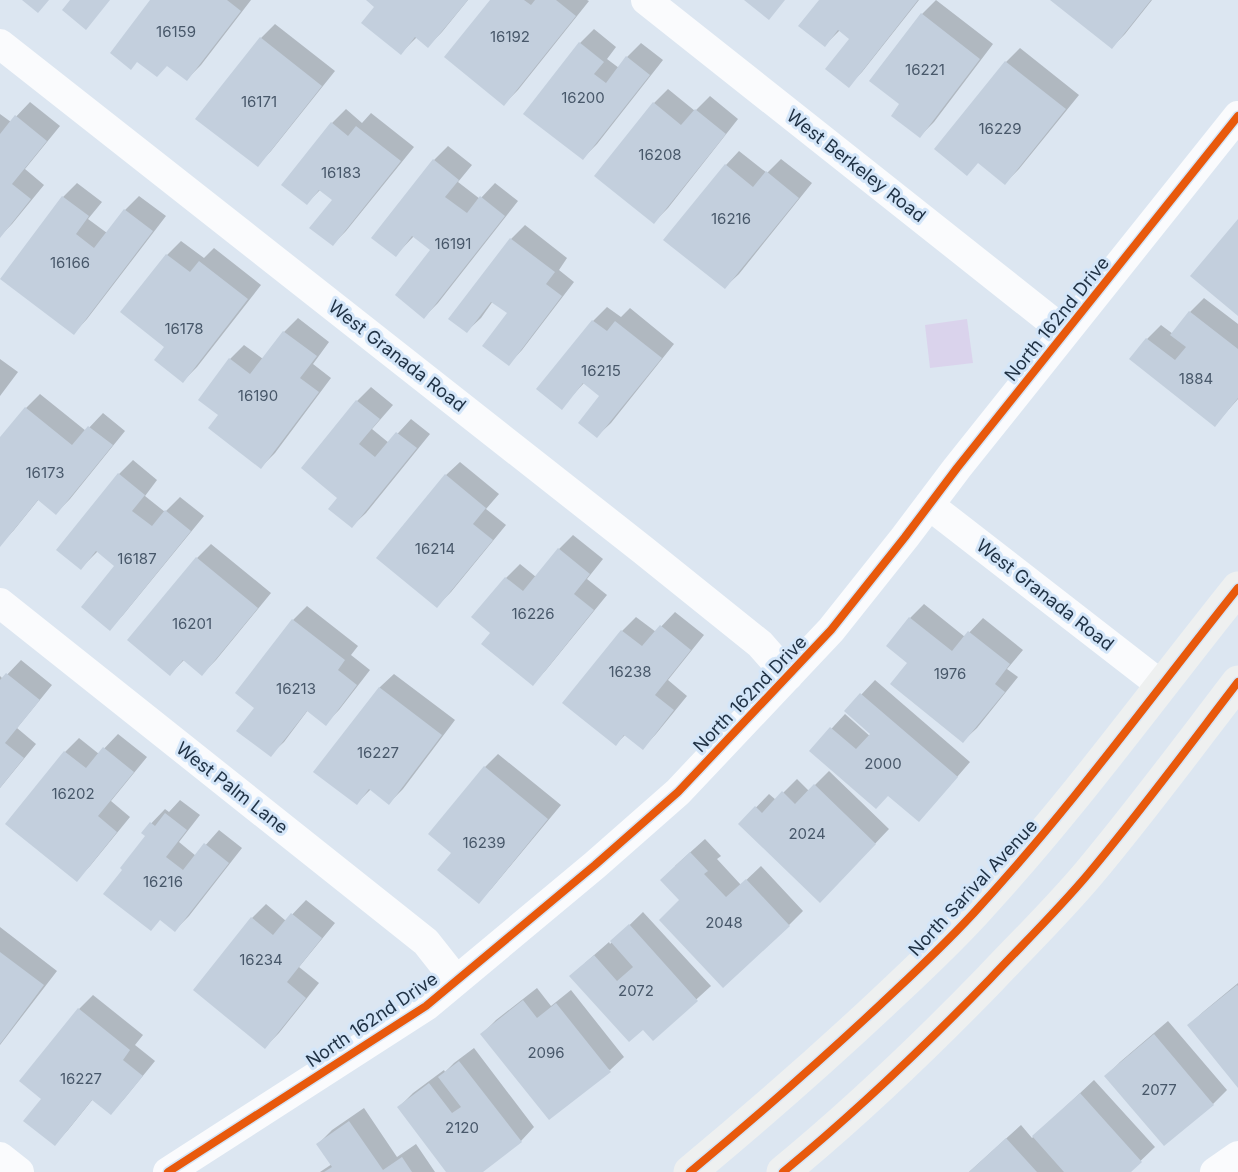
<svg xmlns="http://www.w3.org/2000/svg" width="1238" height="1172" viewBox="0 0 1238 1172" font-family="Inter,sans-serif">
<rect width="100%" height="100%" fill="#dce6f1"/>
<path fill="#dad3ec" d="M967,319l6,44 -43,5 -5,-43z"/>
<path fill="#0003" d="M152,0h99l-50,65 -14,14z
M368,0h100l-26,32 -14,14 -11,-9 -16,16 -25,-46z
M492,0h95l2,1 -71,89 -14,14z
M821,0h98l-57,72 -14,14 3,-47 -11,-9 -15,15z
M936,0l57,44 -59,78 -14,14 -19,-32 21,-90z
M1054,0h98l-27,34 -13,13z
M275,24l60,47 -64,80 -13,14 -60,-46 63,-81z
M594,29l22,18 -9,12 12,9 8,-11 14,-14 22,17 -66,84 -14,14 -3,-115z
M1020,48l59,47 -60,74 -14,14 -26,-21 -43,-13 70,-87z
M668,89l27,22 15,-15 28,23 -70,89 -14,14v-119z
M30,102l30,24 -35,43 19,16 -32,39 -12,12v-122l11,8z
M346,109l16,14 9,-10 43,34 -68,84 -13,13 1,-44 -13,-11 -14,14 25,-80z
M448,146l24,19 -14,17 22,17 15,-16 23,18 -80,102 -14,14 8,-67 -18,-14 -18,19 38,-95z
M739,151l28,22 14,-14 31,24 -73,91 -14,13 1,-122z
M77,183l25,19 -14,17 19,14 18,-23 14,-14 27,20 -79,103 -13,14 -11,-136z
M525,225l42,33 -8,12 15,12 -52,68 -13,14v-51l-16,-12 -12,17 -14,13 44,-92z
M181,241l23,17 10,-10 47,37 -64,82 -14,14 -17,-35 -43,-34 44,-57z
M1204,298l34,26v75l-23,26 -84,-66 16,-20 14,-14 12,9 17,-22z
M607,307l14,10 9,-9 44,36 -63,79 -14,13 4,-40 -17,-13 -23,25 -23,-19 55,-68z
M298,318l31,24 -16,22 18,14 -56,75 -14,14 -41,-53 10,-55 14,-14 19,14 21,-27z
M0,359l18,13 -18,24z
M371,387l22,18 -21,24 17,14 22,-24 19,15 -64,79 -14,13 -13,-29 18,-96z
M40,394l46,37 17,-18 22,18 -55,68 -14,14 -17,-14 -25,31 -13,14 -1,-105 26,-31z
M133,460l24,20 -12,16 20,16 15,-15 24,19 -81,99 -13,14 6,-63 -18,-15 -17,17 38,-94z
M460,462l39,32 -13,15 20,16 -55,67 -14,14 9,-131z
M573,535l30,24 -16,20 20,16 -61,75 -13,14 -40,-51 -19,-16 32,-39 14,-14 16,13 23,-28z
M211,544l60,49 -55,67 -14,14 -17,-15 -15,15 27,-116z
M924,604l41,33 18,-19 40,32 -16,19 11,8 -41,51 -14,13 -54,-78 -21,-17 22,-28z
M307,606l51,40 -7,9 19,15 -31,40 -14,14 -17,-14 -24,32 -14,13 -14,-47 -19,-15 56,-73z
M675,612l29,23 -36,45 19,16 -31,38 -13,14 -17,-14 -10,10 -52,-41 58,-72 14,-14 20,15z
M21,660l31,25 -35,43 19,16 -36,44v-112l3,3z
M394,674l61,46 -52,69 -14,14 -18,-14 -14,14 -41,-31 64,-85z
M875,680l95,82 -38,44 -43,-12 -78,-43 34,-37 27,24 2,-3 -28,-24z
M118,734l29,23 -36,44 19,16 -40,49 -14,14 -11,-128 14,-14 20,16z
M498,754l63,51 -69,83 -13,14 -25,-49 31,-86z
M829,771l60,58 -55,58 -94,-63 29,-30 7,6 21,-21 12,12z
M180,800l20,15 -21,27 17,14 23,-26 23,18 -53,68 -14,14 -27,-94 -5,-4 22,-23 4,3z
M705,839l16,17 -4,3 24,26 20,-19 42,45 -14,14 -108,-25 -6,-34z
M306,900l29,23 -36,44 20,16 -40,50 -14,14 -13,-129 14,-14 20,17z
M643,912l68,74 -58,53 -68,-76 24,-21 1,2z
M0,927l57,44 -57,74z
M1238,983v103l-49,-61 14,-13z
M537,988l14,18 20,-16 53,67 -14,13 -128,-36 14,-14z
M93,995l50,40 -8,10 20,16 -31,38 -13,14 -18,-14 -25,31 -13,14 -12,-45 -22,-18 58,-72z
M1168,1021l59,69 -14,14 -107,-28 14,-14z
M474,1048l60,79 -13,14 -41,31h-32l-49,-65 14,-14 31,-23 1,2 9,-9z
M1094,1080l61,67 -26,25h-160l52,-47 11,13z
M364,1108l33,49 19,-13 19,28h-115l12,-8 -14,-20 14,-14z"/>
<path fill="#c3cfdd" d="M22,0h27l-11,13z
M70,0h40l-24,30 -24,-20z
M150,0h77l14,11 -54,70 -20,-15 -10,11 -20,-15 -6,8 -21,-17z
M366,0h102l-40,48 -13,-11 -14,18 -40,-32 13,-16z
M490,0h34l7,5 4,-5h21l20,16 -72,90 -60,-49z
M744,0h41l-16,20z
M819,0h99l-69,88 -24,-19 24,-30 -11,-9 -13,17 -27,-21z
M1050,0h101l-39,49z
M921,13l59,46 -60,79 -29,-22 8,-12 -30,-23z
M260,37l62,49 -64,81 -63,-48z
M579,42l25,20 -10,12 12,9 20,-27 24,19 -67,85 -60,-46z
M1005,61l61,48 -61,76 -27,-22 -11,13 -33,-27z
M653,102l28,23 14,-16 31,25 -72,90 -60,-48z
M15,115l32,26 -35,43 19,15 -31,39v-104z
M331,122l17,14 8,-10 45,35 -68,85 -24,-18 23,-28 -13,-10 -12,15 -26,-20z
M433,159l26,21 -14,17 22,16 13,-17 25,20 -81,103 -29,-24 35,-45 -18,-14 -16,21 -25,-19z
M725,164l28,23 13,-16 33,27 -74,91 -62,-49z
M62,196l27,20 -13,18 18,14 30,-39 29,22 -79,104 -74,-56z
M1238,219v97l-48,-40z
M510,238l45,34 -9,12 16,12 -53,70 -27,-20 25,-33 -16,-11 -24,31 -19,-14z
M166,254l24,18 9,-11 49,38 -65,84 -29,-23 10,-13 -44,-35z
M1189,311l49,38v49l-23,29 -86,-68 17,-21 29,22 11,-13 -16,-12z
M592,320l15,11 8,-10 47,37 -65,80 -19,-15 21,-27 -16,-13 -21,27 -26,-21z
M283,331l34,25 -17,22 19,14 -58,77 -53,-41 10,-13 -20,-15 31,-42 21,16z
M356,400l24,19 -21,25 16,13 21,-25 21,16 -65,80 -24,-19 9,-11 -36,-30z
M25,407l47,38 16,-19 25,19 -57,70 -18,-15 -38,47v-110z
M118,473l27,22 -13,16 20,15 13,-16 26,21 -81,100 -29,-24 33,-41 -18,-15 -15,19 -25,-20z
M445,474l41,34 -13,16 20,16 -56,68 -61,-50z
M558,548l32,26 -16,20 20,16 -61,76 -52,-42 9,-11 -19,-16 34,-40 18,14z
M196,557l62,51 -56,68 -19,-16 -13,16 -43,-36z
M909,617l43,34 16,-20 42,33 -15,20 10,8 -42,51 -73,-59 17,-21 -21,-17z
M292,619l53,41 -7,10 19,15 -31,41 -19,-15 -36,46 -35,-26 18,-23 -19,-15z
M660,625l31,25 -36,45 19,15 -31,40 -19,-15 -8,11 -54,-43 59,-73 21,16z
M6,673l34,27 -35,43 19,15 -24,30v-108z
M379,687l63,48 -53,70 -20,-16 -12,16 -44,-33z
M860,693l98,84 -39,45 -31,-26 -12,13 -67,-58 21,-24 26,22 14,-15 -26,-23z
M103,747l31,25 -36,44 19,16 -40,50 -72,-58 59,-73 22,17z
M484,766l64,53 -69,85 -42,-34 14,-17 -23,-19z
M814,784l62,60 -56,59 -82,-79 17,-18 7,7 20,-22 13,13z
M165,813l22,17 -21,27 17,13 21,-27 25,20 -54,69 -15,-12 -9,11 -48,-37 19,-24 -2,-2 25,-32 -4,-3 9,-11 5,4z
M690,852l18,19 -4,3 22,23 20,-18 44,47 -67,62 -64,-68 20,-20 -19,-20z
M291,913l31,25 -35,44 19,16 -41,51 -72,-59 58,-73 22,18z
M629,924l69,77 -45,40 -10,-11 -14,12 -60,-66 25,-21 23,26 16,-14 -23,-26z
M0,952l44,33 -44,59z
M1237,985l1,1v102l-51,-63z
M523,1000l14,18 19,-15 55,69 -62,48 -69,-86z
M78,1008l52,42 -7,10 20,16 -32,39 -19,-15 -37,46 -32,-25 18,-22 -22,-18z
M1154,1034l60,71 -50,41 -60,-70z
M459,1061l63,81 -39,30h-37l-49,-65 32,-24 23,30 9,-6 -23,-30z
M1080,1093l62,69 -11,10h-67l-32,-36z
M349,1121l34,49 19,-13 10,15h-88l8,-5 -16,-23z
M1006,1138l31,34h-68z"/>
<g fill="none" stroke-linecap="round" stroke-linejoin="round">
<path stroke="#fafbfd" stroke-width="30" d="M646,0l419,332
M0,44l643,506 117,94 28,32
M929,505l232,180
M0,603l426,339 30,38
M0,1157l19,15
M168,1172l258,-166 169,-141 83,-73 153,-162 74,-93 52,-69 281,-352
M1215,1172l23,-16"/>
<path stroke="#eef0f0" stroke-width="33" d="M690,1172c65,-54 129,-110 191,-168 34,-32 69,-64 100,-99 92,-100 172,-211 257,-317
M783,1172c73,-60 141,-125 207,-193 33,-35 68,-69 99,-106 52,-62 100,-127 149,-191"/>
<g stroke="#d4e6f9" stroke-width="11">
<path id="cycleway" d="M168,1172l258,-166 169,-141 83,-73 153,-162 74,-93 52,-69 281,-352
M690,1172c65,-54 129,-110 191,-168 34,-32 69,-64 100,-99 92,-100 172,-211 257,-317
M783,1172c73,-60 141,-125 207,-193 33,-35 68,-69 99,-106 52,-62 100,-127 149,-191"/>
</g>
<use href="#cycleway" stroke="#e8590c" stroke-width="8"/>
</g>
<g text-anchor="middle" stroke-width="6" stroke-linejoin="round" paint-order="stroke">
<g font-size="15" fill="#48586a">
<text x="176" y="37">16159</text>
<text x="510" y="42">16192</text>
<text x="925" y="75">16221</text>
<text x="583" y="103">16200</text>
<text x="259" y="107">16171</text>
<text x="1000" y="134">16229</text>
<text x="660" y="160">16208</text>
<text x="341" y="178">16183</text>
<text x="731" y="224">16216</text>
<text x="453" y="249">16191</text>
<text x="70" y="268">16166</text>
<text x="184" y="334">16178</text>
<text x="601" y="376">16215</text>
<text x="1196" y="384">1884</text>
<text x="258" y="401">16190</text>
<text x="45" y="478">16173</text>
<text x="435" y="554">16214</text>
<text x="137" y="564">16187</text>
<text x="533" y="619">16226</text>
<text x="192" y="629">16201</text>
<text x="630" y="677">16238</text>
<text x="950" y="679">1976</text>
<text x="296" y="694">16213</text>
<text x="378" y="758">16227</text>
<text x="883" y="769">2000</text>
<text x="73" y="799">16202</text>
<text x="807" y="839">2024</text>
<text x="484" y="848">16239</text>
<text x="163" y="887">16216</text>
<text x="724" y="928">2048</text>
<text x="261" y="965">16234</text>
<text x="636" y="996">2072</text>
<text x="546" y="1058">2096</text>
<text x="81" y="1084">16227</text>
<text x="1159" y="1095">2077</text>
<text x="462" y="1133">2120</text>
</g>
<g font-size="18" fill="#1f3144" stroke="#d4e6f9">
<text transform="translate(856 166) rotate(38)" y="6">West Berkeley Road</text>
<text transform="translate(1057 319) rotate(-51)" y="6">North 162nd Drive</text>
<text transform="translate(397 356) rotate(38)" y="6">West Granada Road</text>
<text transform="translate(1045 595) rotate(38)" y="6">West Granada Road</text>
<text transform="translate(750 694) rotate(-46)" y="6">North 162nd Drive</text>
<text transform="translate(232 788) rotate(38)" y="6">West Palm Lane</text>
<text transform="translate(973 888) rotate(-47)" y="6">North Sarival Avenue</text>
<text transform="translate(372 1020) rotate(-34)" y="6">North 162nd Drive</text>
</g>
</g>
</svg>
